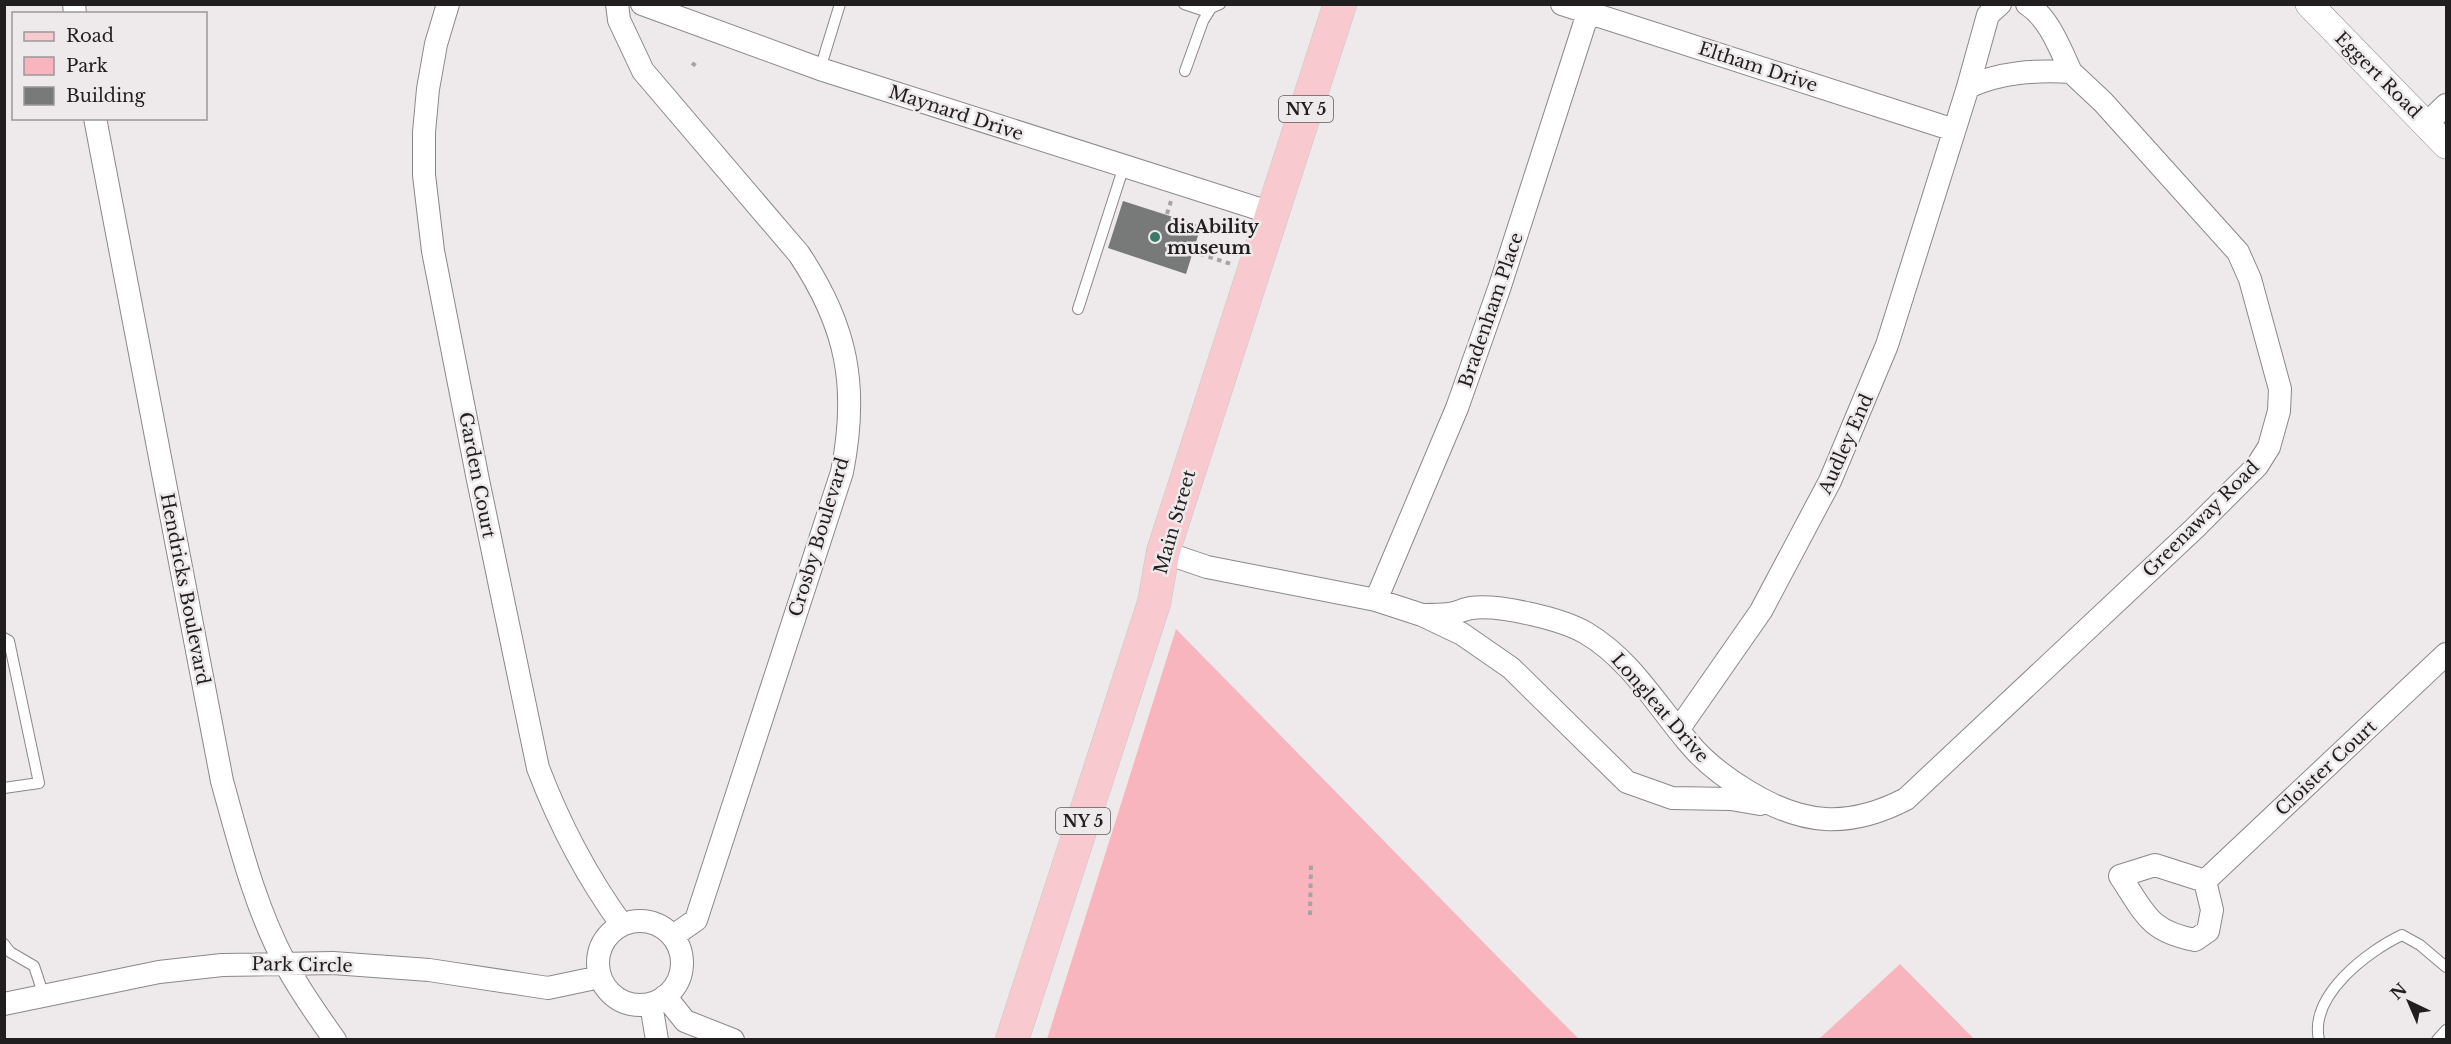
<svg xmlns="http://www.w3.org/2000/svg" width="2451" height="1044" viewBox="0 0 2451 1044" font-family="'Libre Baskerville',serif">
<rect width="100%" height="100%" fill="#eeeaeb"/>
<path fill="#f8b5bd" d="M1176,629l365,372 38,38h-532z
M1900,964l74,75h-155z"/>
<path fill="#777a79" d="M1123,201l78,25 -15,48 -78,-26z"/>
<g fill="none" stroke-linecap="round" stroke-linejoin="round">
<g stroke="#8b8888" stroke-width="12">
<path id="service" d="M1184,4l24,8
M820,69l20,-65
M1185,71l18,-50 8,-13 9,-4
M1078,309l46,-143
M4,638l5,3 30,142 -35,5
M4,944l6,8 24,14 10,30
M2319,1040c-10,-45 49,-89 83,-105l18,10 26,22
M2437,1040l9,-10"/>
</g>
<g stroke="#8b8888" stroke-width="24">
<path id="minor" d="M74,4l1,10
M448,4l-12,40 -8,45 -4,43v43l9,76 45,229 60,288c21,55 49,109 84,157
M617,4l2,16 24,51 156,183c48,72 60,132 43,218l-146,448 -23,16
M642,4l178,65 452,144
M1562,4l392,126
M2027,4c23,15 33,45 44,68
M1968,87l20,-72 12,-11
M95,118l127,663c17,61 33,126 63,182 14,26 32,52 50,77
M2426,124l20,-19
M1163,552l44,15 169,33 46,15 40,19 49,34 116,114 45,16 59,1 29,5
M1376,600l81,-192 43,-122 88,-273
M1422,615c9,0 18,0 27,-1 8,-1 15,-5 22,-6 28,-4 91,11 115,25 44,26 70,71 102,109 17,21 36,35 59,49 55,34 101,38 159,8l289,-271 62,-62 12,-19 10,-36 1,-22 -30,-110 -12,-27 -135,-150 -32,-30c-36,-2 -70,0 -103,15l-81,258 -57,136 -69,130 -83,119
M2155,865l50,16 7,29 -4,21 -13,9c-47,-9 -50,-27 -75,-64z
M2205,881l241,-227
M598 963a42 42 0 1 1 84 0a42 42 0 1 1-84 0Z
M665,996l20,25 48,19
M4,1004l155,-32 63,-7 111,-2 96,7 119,18 52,-11
M651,1004l6,36"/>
</g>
<g stroke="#8b8888" stroke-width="28">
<path id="tertiary" d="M2309,4l137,141"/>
</g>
<g stroke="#c9c9c9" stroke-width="34">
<path id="primary" d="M1012,1040l142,-437 9,-51 177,-548"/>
</g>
<path stroke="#a6a3a3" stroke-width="4" stroke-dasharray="4.5 4.5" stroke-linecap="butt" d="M692,63l4,3
M1167,214l4,-13
M1200,254l31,10
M1310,915l1,-51"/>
<use href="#service" stroke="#fff" stroke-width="10"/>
<use href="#minor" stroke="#fff" stroke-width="22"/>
<use href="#tertiary" stroke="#fff" stroke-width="27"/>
<use href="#primary" stroke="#f8c9cf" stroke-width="33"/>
</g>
<circle fill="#3b7a67" stroke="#eeeaeb" stroke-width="2" cx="1155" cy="237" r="6"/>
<g text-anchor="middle" stroke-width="5" stroke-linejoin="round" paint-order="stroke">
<g fill="#eeeaeb" stroke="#5e5b5c" stroke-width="1.5">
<rect x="1279" y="96" width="54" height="26" rx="4.5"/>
<rect x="1056" y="808" width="54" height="26" rx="4.5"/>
</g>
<g font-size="16" font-weight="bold" fill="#201e1e">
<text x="1306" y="115">NY 5</text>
<text x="1083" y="827">NY 5</text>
</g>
<g font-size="18" fill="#201e1e" stroke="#eeeaeb">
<text transform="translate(1758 67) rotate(18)" y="6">Eltham Drive</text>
<text transform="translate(2378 75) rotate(45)" y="6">Eggert Road</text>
<text transform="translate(956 113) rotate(18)" y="6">Maynard Drive</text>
<text transform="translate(1491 310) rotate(-71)" y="6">Bradenham Place</text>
<text transform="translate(1846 444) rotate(-66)" y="6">Audley End</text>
<text transform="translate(477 475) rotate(79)" y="6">Garden Court</text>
<text transform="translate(2201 519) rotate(-45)" y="6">Greenaway Road</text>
<text transform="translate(1175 522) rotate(-74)" y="6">Main Street</text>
<text transform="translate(819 537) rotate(-73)" y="6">Crosby Boulevard</text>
<text transform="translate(185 589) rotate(79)" y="6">Hendricks Boulevard</text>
<text transform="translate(1660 708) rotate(49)" y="6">Longleat Drive</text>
<text transform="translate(2326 768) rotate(-43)" y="6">Cloister Court</text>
<text transform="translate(302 965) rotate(1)" y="6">Park Circle</text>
</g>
<g font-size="18" font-weight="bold" fill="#201e1e" stroke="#eeeaeb" text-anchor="start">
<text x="1167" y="233">disAbility<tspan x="1167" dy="21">museum</tspan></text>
</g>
</g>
<rect width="2451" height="1044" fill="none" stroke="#201e1e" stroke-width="12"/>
<rect x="12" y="12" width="195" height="108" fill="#eeeaeb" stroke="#9c9899" stroke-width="1.5"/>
<rect x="24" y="32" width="30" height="9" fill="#f8c9cf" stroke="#9c9899" stroke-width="1.5"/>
<text x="66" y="42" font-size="18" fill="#201e1e">Road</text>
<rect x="24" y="57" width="30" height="18" fill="#f8b5bd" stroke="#9c9899" stroke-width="1.5"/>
<text x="66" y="72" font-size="18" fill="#201e1e">Park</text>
<rect x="24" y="87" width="30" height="18" fill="#777a79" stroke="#9c9899" stroke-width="1.5"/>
<text x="66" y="102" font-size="18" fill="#201e1e">Building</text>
<g transform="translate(2409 1002) rotate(316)" stroke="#eeeaeb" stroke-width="4.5" paint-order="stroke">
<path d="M0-4.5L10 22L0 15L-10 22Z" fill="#201e1e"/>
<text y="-9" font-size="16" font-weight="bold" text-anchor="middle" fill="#201e1e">N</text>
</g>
</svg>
